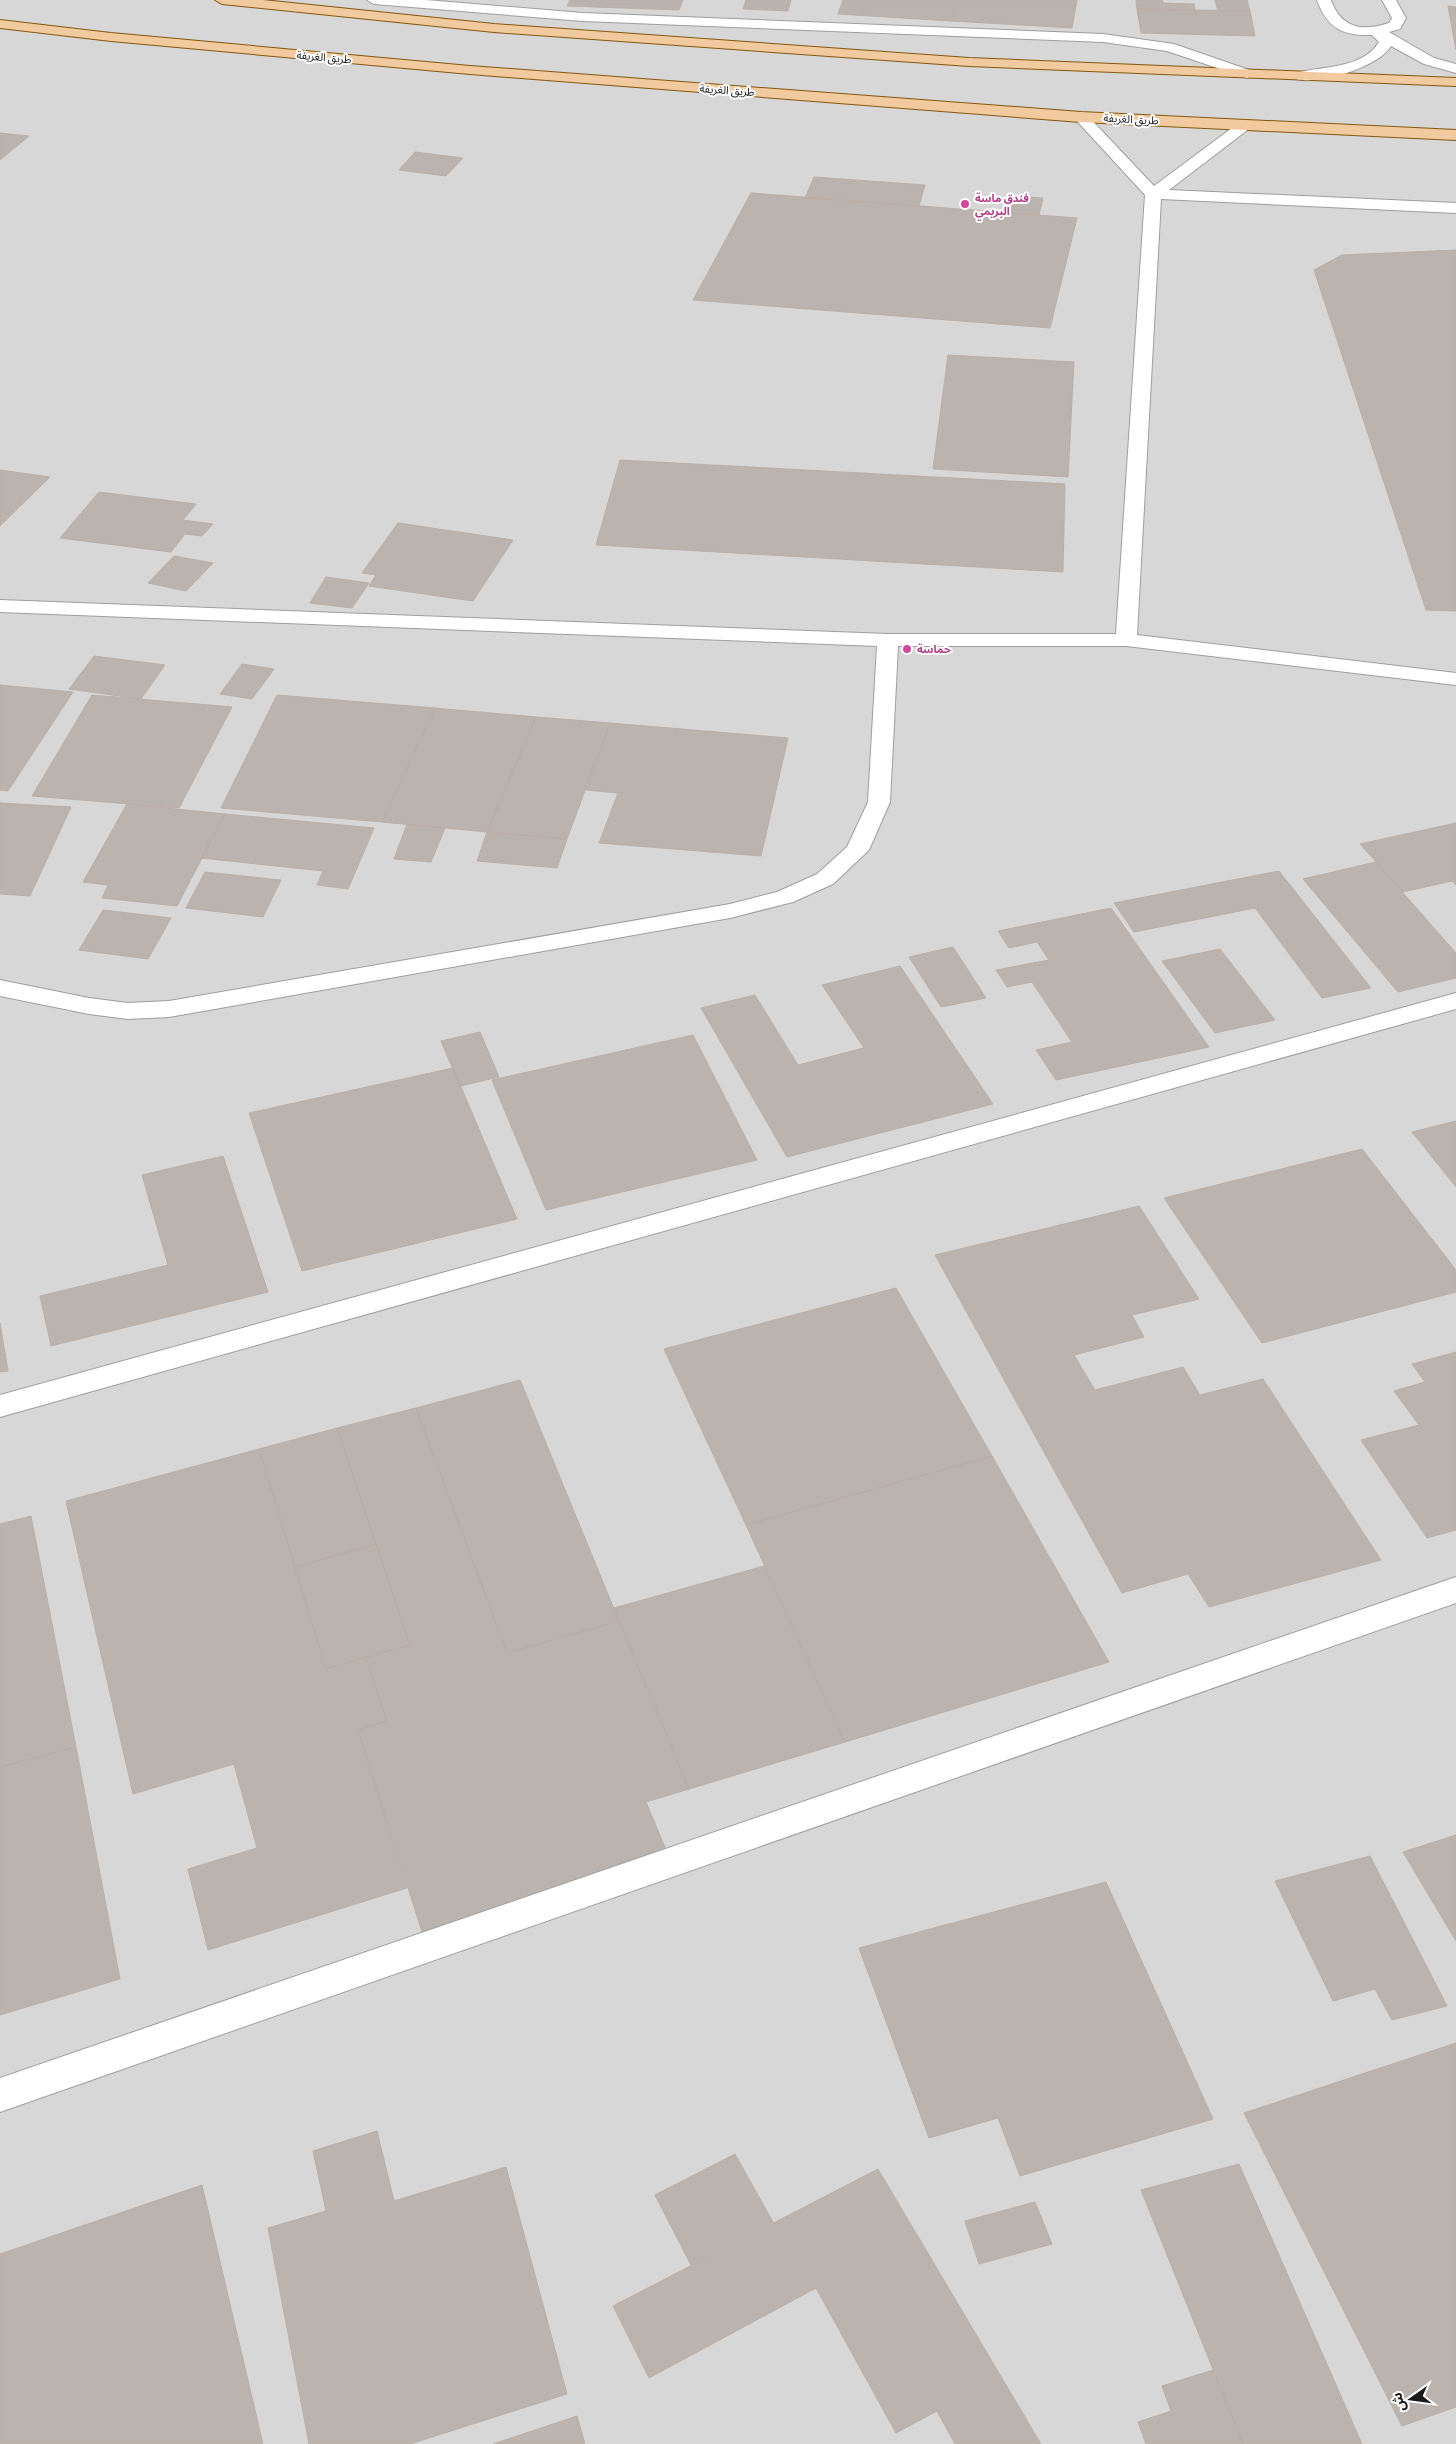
<svg xmlns="http://www.w3.org/2000/svg" width="1456" height="2444" viewBox="0 0 1456 2444" font-family="Manrope,'Noto Sans Arabic',sans-serif">
<rect width="100%" height="100%" fill="#ebe7e1"/>
<path fill="#d8d7d7" d="M0,0h1456v2444h-1456z"/>
<path fill="#bbb3ae" stroke="#bbaea5" d="M570,0h113l-4,10 -112,-4z
M746,0h45l-3,11 -45,-2z
M843,0h115l-7,21 -113,-7z
M958,0h119l-5,28 -121,-7z
M1136,0h26l1,3 31,1 1,6 -58,-1z
M1215,0h32l3,11h-32z
M1448,6l8,1v43z
M1137,9l113,2 5,25 -114,-3z
M0,133l29,3 -29,24z
M415,152l48,6 -17,18 -47,-6z
M814,177l111,8 -6,21 -114,-8z
M751,193l326,25 -27,110 -357,-28z
M1014,196l29,2 -4,17 -29,-2z
M1456,250v361l-30,-1 -112,-340 28,-15z
M948,355l126,7 -6,115 -135,-8z
M620,460l445,24 -2,88 -467,-27z
M0,470l50,7 -50,49z
M99,492l97,12 -13,16 30,4 -11,12 -17,-2 -14,18 -111,-14z
M398,523l115,17 -40,61 -104,-15 7,-11 -14,-2z
M174,556l39,7 -27,28 -38,-8z
M326,577l43,6 -17,25 -42,-5z
M94,656l71,9 -24,34 -72,-10z
M242,664l32,5 -22,30 -32,-5z
M0,685l73,7 -65,99 -8,-1z
M92,695l140,12 -53,101 -147,-12z
M277,695l158,13 -53,114 -161,-14z
M435,708l101,9 -49,115 -105,-10z
M536,717l74,6 -43,116 -80,-7z
M610,723l178,15 -27,118 -162,-13 19,-50 -32,-3z
M0,803l71,4 -41,89 -30,-2z
M127,804l98,10 -48,92 -75,-8 6,-13 -25,-3z
M225,814l149,14 -26,61 -31,-4 6,-14 -122,-13z
M1456,823v62l-4,-4 -49,11 -43,-48z
M407,824l38,4 -14,34 -37,-3z
M487,832l80,7 -10,29 -80,-7z
M1376,862l80,91v25l-58,14 -95,-113z
M1279,871l92,117 -49,10 -67,-90 -121,24 -20,-29z
M205,872l76,8 -18,37 -77,-9z
M1111,908l98,139 -153,33 -20,-30 36,-8 -40,-60 -25,5 -11,-17 53,-10 -12,-18 -28,6 -11,-17z
M103,910l68,8 -23,41 -69,-9z
M953,947l33,51 -45,9 -32,-50z
M1220,949l55,71 -60,13 -53,-72z
M900,966l93,138 -206,53 -86,-149 54,-13 43,70 66,-17 -42,-63z
M480,1032l19,45 -39,9 -19,-45z
M693,1035l64,125 -211,50 -54,-130z
M453,1068l64,151 -215,52 -53,-158z
M1456,1121v66l-44,-55z
M1362,1149l94,121v22l-194,51 -98,-145z
M223,1156l45,136 -217,54 -11,-50 128,-31 -26,-90z
M1139,1206l60,93 -67,16 12,22 -70,18 21,35 88,-23 17,28 63,-16 118,181 -172,47 -21,-33 -66,19 -187,-338z
M896,1288l96,168 -246,69 -82,-176z
M0,1323l8,48 -8,1z
M1456,1352v178l-29,8 -66,-98 58,-15 -25,-34 31,-9 -13,-18z
M520,1380l99,241 -112,32 -91,-245z
M416,1408l91,245 112,-32 70,168 -43,13 23,55 -246,78 -65,-205 29,-9 -22,-64 45,-12 -73,-217z
M337,1428l39,116 -81,23 -36,-118z
M259,1449l67,220 39,-12 22,64 -29,9 49,158 -199,62 -20,-81 69,-21 -23,-84 -101,30 -67,-293z
M992,1456l117,206 -264,80 -99,-217z
M31,1516l45,231 -76,20v-243z
M376,1544l34,101 -84,24 -31,-102z
M764,1566l81,176 -156,47 -75,-181z
M76,1747l44,232 -120,36v-248z
M1456,1835v106l-53,-89z
M1370,1856l77,150 -55,14 -17,-31 -42,12 -58,-120z
M1106,1882l107,237 -193,57 -22,-58 -69,20 -70,-190z
M1456,2043v364l-54,19 -158,-313z
M377,2131l17,70 112,-34 61,227 -157,50h-101l-41,-216 58,-17 -13,-60z
M735,2154l38,68 -82,43 -36,-70z
M1239,2164l123,280h-119l-102,-254z
M878,2169l163,275h-86l-18,-33 -41,22 -80,-145 -167,90 -36,-72z
M202,2185l61,259h-263v-190z
M1035,2202l17,42 -73,20 -14,-43z
M1213,2370l30,74h-97l-8,-22 33,-11 -9,-25z
M577,2416l8,28h-92z"/>
<g fill="none" stroke-linecap="round" stroke-linejoin="round">
<g stroke="#9e9e9e" stroke-width="2">
<path id="minor" d="M367,0h59l157,13 520,21 71,10 78,27 2,3 -7,4 -80,-27 -64,-9 -520,-21 -209,-17z
M1317,0h14c10,28 31,32 58,23l3,-5 -10,-18h14l10,18 -6,11 -11,3 45,26 22,6v9l-32,-9 -33,-18c-12,21 -72,39 -95,33l-2,-3 2,-3c26,-7 67,-4 83,-31l-7,-7c-30,1 -45,-7 -55,-35z
M1081,112l5,2 68,72 86,-64h10l3,3 -3,3 -81,62 287,13v10l-295,-14 -24,436 319,38v12l-330,-39h-228l-8,156 -21,48 -36,34 -40,18 -63,16 -561,99 -41,2 -39,-5 -89,-18v-16l89,18 39,5 41,-2 561,-97 47,-12 40,-18 30,-27 21,-45 9,-156 -877,-34v-12l888,34h228l29,-439 -69,-75 -3,-3 3,-3z
M1456,993v16l-1456,408v-22z"/>
</g>
<g stroke="#9e9e9e" stroke-width="2">
<path id="tertiary" d="M1456,1577v26l-1456,509v-34z"/>
</g>
<g stroke="#83570e" stroke-width="2">
<path id="primary" d="M215,0h48l231,24 475,34 487,20v8l-487,-20 -475,-34 -272,-28z
M0,20l111,13 359,33 611,46 375,18v10l-375,-18 -611,-48 -359,-33 -111,-13z"/>
</g>
<use href="#minor" fill="#fff" fill-rule="evenodd"/>
<use href="#tertiary" fill="#fff" fill-rule="evenodd"/>
<use href="#primary" fill="#f2ca9f" fill-rule="evenodd"/>
</g>
<g fill="#d1479c" stroke="#fff" stroke-width="2">
<circle cx="965" cy="204" r="5"/>
<circle cx="907" cy="649" r="5"/>
</g>
<g text-anchor="middle" stroke-width="4" stroke-linejoin="round" paint-order="stroke">
<g font-size="11" fill="#1a1a1a" stroke="#fff">
<text transform="translate(324 57) rotate(5)" y="4">طريق الغريفة</text>
<text transform="translate(727 90) rotate(4)" y="4">طريق الغريفة</text>
<text transform="translate(1131 119) rotate(3)" y="4">طريق الغريفة</text>
</g>
<g font-size="11" font-weight="bold" fill="#b23c85" stroke="#fff" text-anchor="start">
<text x="975" y="202">فندق ماسة<tspan x="975" dy="13">البريمي</tspan></text>
<text x="917" y="653">حماسة</text>
</g>
</g>
<g transform="translate(1411 2399) rotate(256)" stroke="#ffffff" stroke-width="4" paint-order="stroke">
<path d="M0-4L9 19L0 12L-9 19Z" fill="#1a1a1a"/>
<text y="-8" font-size="14" font-weight="bold" text-anchor="middle" fill="#1a1a1a">ش</text>
</g>
</svg>
